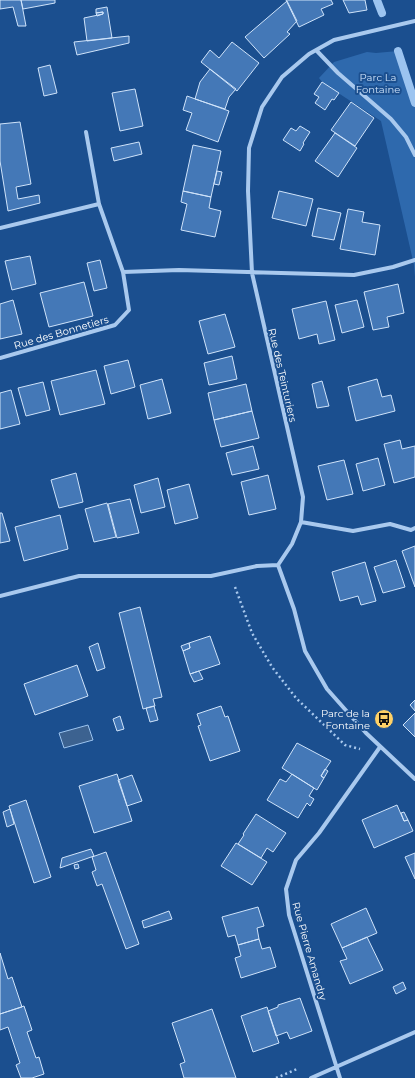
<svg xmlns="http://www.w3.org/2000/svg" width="415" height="1078" viewBox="0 0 415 1078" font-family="Montserrat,sans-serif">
<rect width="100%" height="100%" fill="#1b4f8f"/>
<path fill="#2e69ad" d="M398,51l17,48v178l-1,-12 -33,-144 -58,-38 -4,-5 15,-16 33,-10 9,1z"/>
<path fill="#3c6290" stroke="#9cc4f0" d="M88,725l5,15 -29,8 -5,-15z"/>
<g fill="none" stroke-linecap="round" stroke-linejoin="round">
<path stroke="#9cc4f0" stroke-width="8" d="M377,0l5,13
M398,51l17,52"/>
</g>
<path fill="#4478b7" stroke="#cfe3fa" d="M0,0h21l5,26h-8l-5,-19 -13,2z
M21,0h34v3l-32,6z
M286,0h45l2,4 -12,5 3,6 -25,12z
M343,0h22l2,10 -18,3z
M287,1l10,20 -10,11 3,2 -26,24 -19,-21z
M107,7l5,31 -25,3 -3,-23 19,-4v-2l-7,1v-4z
M103,12v2l-6,2 -1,-3z
M129,36v7l-52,12 -3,-13z
M232,42l27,21 -22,28 -36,-29 9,-12 9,8z
M50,65l7,28 -13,3 -6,-28z
M210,69l26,20 -7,8 -4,12 -30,-10 5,-17z
M322,82l17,11 -5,7 -2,-1 -7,11 -10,-7 4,-6 -5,-3z
M135,89l8,37 -23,5 -8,-38z
M187,96l42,15 -11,31 -32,-12 6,-17 -9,-3z
M351,102l23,16 -19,28 -24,-16z
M20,122l11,62 -15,3 2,12 21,-4 1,8 -32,8 -8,-50v-37z
M300,126l10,6 -7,11 1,1 -4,7 -17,-11 8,-12 5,3z
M335,133l22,15 -19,29 -23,-16z
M139,142l3,12 -28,7 -3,-13z
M193,145l28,6 -10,46 -28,-6z
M217,171l5,1 -3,13 -5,-1z
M183,191l28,6 -2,11 12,3 -6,26 -34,-7 6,-26 -6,-2z
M279,191l34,8 -7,27 -34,-8z
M318,208l23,5 -7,27 -22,-4z
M348,209l16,3 -2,10 18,3 -5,30 -35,-6z
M30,256l6,28 -24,6 -7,-29z
M100,260l7,28 -13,3 -7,-28z
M84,282l9,34 -44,11 -9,-34z
M398,284l6,29 -17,4 2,10 -16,3 -9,-38z
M13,300l9,34 -22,5v-35z
M357,300l7,27 -22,6 -7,-28z
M326,301l9,39 -16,4 -2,-10 -18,5 -7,-30z
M225,314l10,33 -27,7 -9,-33z
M232,356l5,23 -28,6 -5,-22z
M128,360l7,27 -24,7 -7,-28z
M96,370l9,34 -45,11 -9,-34z
M162,379l9,34 -23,6 -8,-34z
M377,379l5,18 9,-2 4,16 -39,10 -8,-34z
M322,381l7,25 -12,2 -5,-24z
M43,382l7,28 -24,6 -8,-28z
M246,384l6,27 -38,9 -6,-27z
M11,390l9,34 -20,5v-36z
M252,411l7,27 -38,9 -7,-27z
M400,440l2,9 13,-3v31l-21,6 -10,-39z
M253,446l6,23 -27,6 -6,-22z
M378,458l7,27 -22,6 -7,-27z
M344,460l9,34 -26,6 -9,-34z
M76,473l7,29 -24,6 -8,-28z
M268,475l8,34 -27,6 -8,-33z
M158,478l7,29 -24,6 -7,-28z
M189,484l9,34 -23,6 -8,-34z
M130,499l9,34 -22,5 -9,-34z
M107,503l9,34 -22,5 -9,-33z
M0,513h2l8,28 -10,2z
M60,515l8,34 -44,12 -9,-34z
M415,546v41l-13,-36z
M396,560l9,27 -22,6 -9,-26z
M365,562l11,39 -15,4 -3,-9 -18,5 -8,-29z
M140,607l22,90 -9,2 2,7 -12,3 -24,-96z
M210,636l10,28 -30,10 -7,-23 7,-3 -1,-5z
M98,643l7,25 -8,3 -8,-24z
M189,643l1,5 -7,3 -2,-5z
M77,665l11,31 -53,19 -11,-31z
M199,671l4,8 -9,3 -4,-8z
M415,700v11l-5,-6z
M154,706l4,14 -8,2 -4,-14z
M221,706l4,11 3,-1 12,35 -30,10 -12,-35 3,-1 -4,-11z
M415,713v24l-12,-12z
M120,716l4,13 -7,2 -4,-12z
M297,743l34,18 -10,15 3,2 -7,12 -35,-22z
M325,769l3,2 -4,7 -3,-2z
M117,774l15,47 -38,12 -15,-47z
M292,774l22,14 -5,8 5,3 -4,7 -3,-3 -9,15 -31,-18 13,-21 6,3z
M132,775l10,26 -15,5 -9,-26z
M26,800l25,77 -17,6 -25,-77z
M397,805l7,16 4,-1 5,11 -39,17 -12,-28z
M10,809l4,15 -7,3 -4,-15z
M404,812l4,8 -4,1 -3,-8z
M256,814l30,19 -13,19 -6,-4 -6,10 -23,-14 6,-9 -1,-1z
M236,843l31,19 -15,23 -31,-19z
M91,849l3,7 -34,12 2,-10z
M106,852l33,92 -13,5 -24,-65 -5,2 -5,-14 4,-2 -4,-13z
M415,853v26l-10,-22z
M78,864l1,4 -4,1 -1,-4z
M258,907l6,19 -7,2 2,11 -21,6 -3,-10 -7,2 -6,-20z
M366,908l11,25 -35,15 -11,-24z
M169,911l3,8 -28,9 -2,-7z
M367,937l16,33 -33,14 -10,-23 7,-2 -5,-11z
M259,939l3,10 8,-2 6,20 -35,11 -6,-20 6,-2 -3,-11z
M0,953l8,26 4,-2 10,30 -22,7z
M403,982l3,7 -10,5 -3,-7z
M300,998l12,33 -22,8 -3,-7 -11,4 -8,-25 10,-4v-2z
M24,1006l8,24 -5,2 9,26 3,-1 5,17 -12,4h-11l-5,-13 4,-2 -12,-36 -8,3v-16z
M267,1007l12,36 -26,9 -12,-36z
M212,1009l24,69h-52l-4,-14 5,-2 -13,-39z"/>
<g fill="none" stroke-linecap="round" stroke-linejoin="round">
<path stroke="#a9c9ee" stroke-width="2.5" stroke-dasharray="2 3" stroke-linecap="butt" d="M235,587l17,46 20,34 24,31 49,47 15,4
M276,1078l21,-9"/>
<path stroke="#a9c9ee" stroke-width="4" d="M316,50l22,23 53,46 15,18 9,18
M0,228l99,-24
M123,272l56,-2 175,5 39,-8 22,-7
M0,358l115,-33 14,-15 -6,-38 -24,-68 -13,-72
M301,522l52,9 37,-7 21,6 4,-2
M278,565l14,-21 9,-22 2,-25 -51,-224 -4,-82 1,-43 13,-41 20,-30 27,-23 25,-14 81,-19
M278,565l16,44 11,42 22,38 39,44 49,46
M0,596l79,-20h132l46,-10 21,-1
M311,1078l104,-46
M340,1078l-51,-163 -3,-26 10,-29 23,-27 61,-86"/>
</g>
<defs>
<g id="bus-disc" transform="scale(1)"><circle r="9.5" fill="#ffd166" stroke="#1b4f8f"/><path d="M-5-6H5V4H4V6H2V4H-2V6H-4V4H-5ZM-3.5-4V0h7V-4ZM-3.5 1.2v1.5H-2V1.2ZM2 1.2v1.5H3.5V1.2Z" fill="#111"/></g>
</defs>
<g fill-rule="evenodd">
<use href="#bus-disc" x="384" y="719"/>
</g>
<g text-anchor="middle" stroke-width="4" stroke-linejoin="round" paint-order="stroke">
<g font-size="10" fill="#cfe3fa" stroke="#1b4f8f">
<text x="378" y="81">Parc La<tspan x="378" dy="12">Fontaine</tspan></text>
</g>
<g font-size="10" fill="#fff" stroke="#1b4f8f">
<text transform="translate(61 332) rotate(-16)" y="4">Rue des Bonnetiers</text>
<text transform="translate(283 375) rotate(77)" y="4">Rue des Teinturiers</text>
<text transform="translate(310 951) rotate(74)" y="4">Rue Pierre Amandry</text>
</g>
<g font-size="10" fill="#fff" stroke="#1b4f8f" text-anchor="end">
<text x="370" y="717">Parc de la<tspan x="370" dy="12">Fontaine</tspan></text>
</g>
</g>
</svg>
